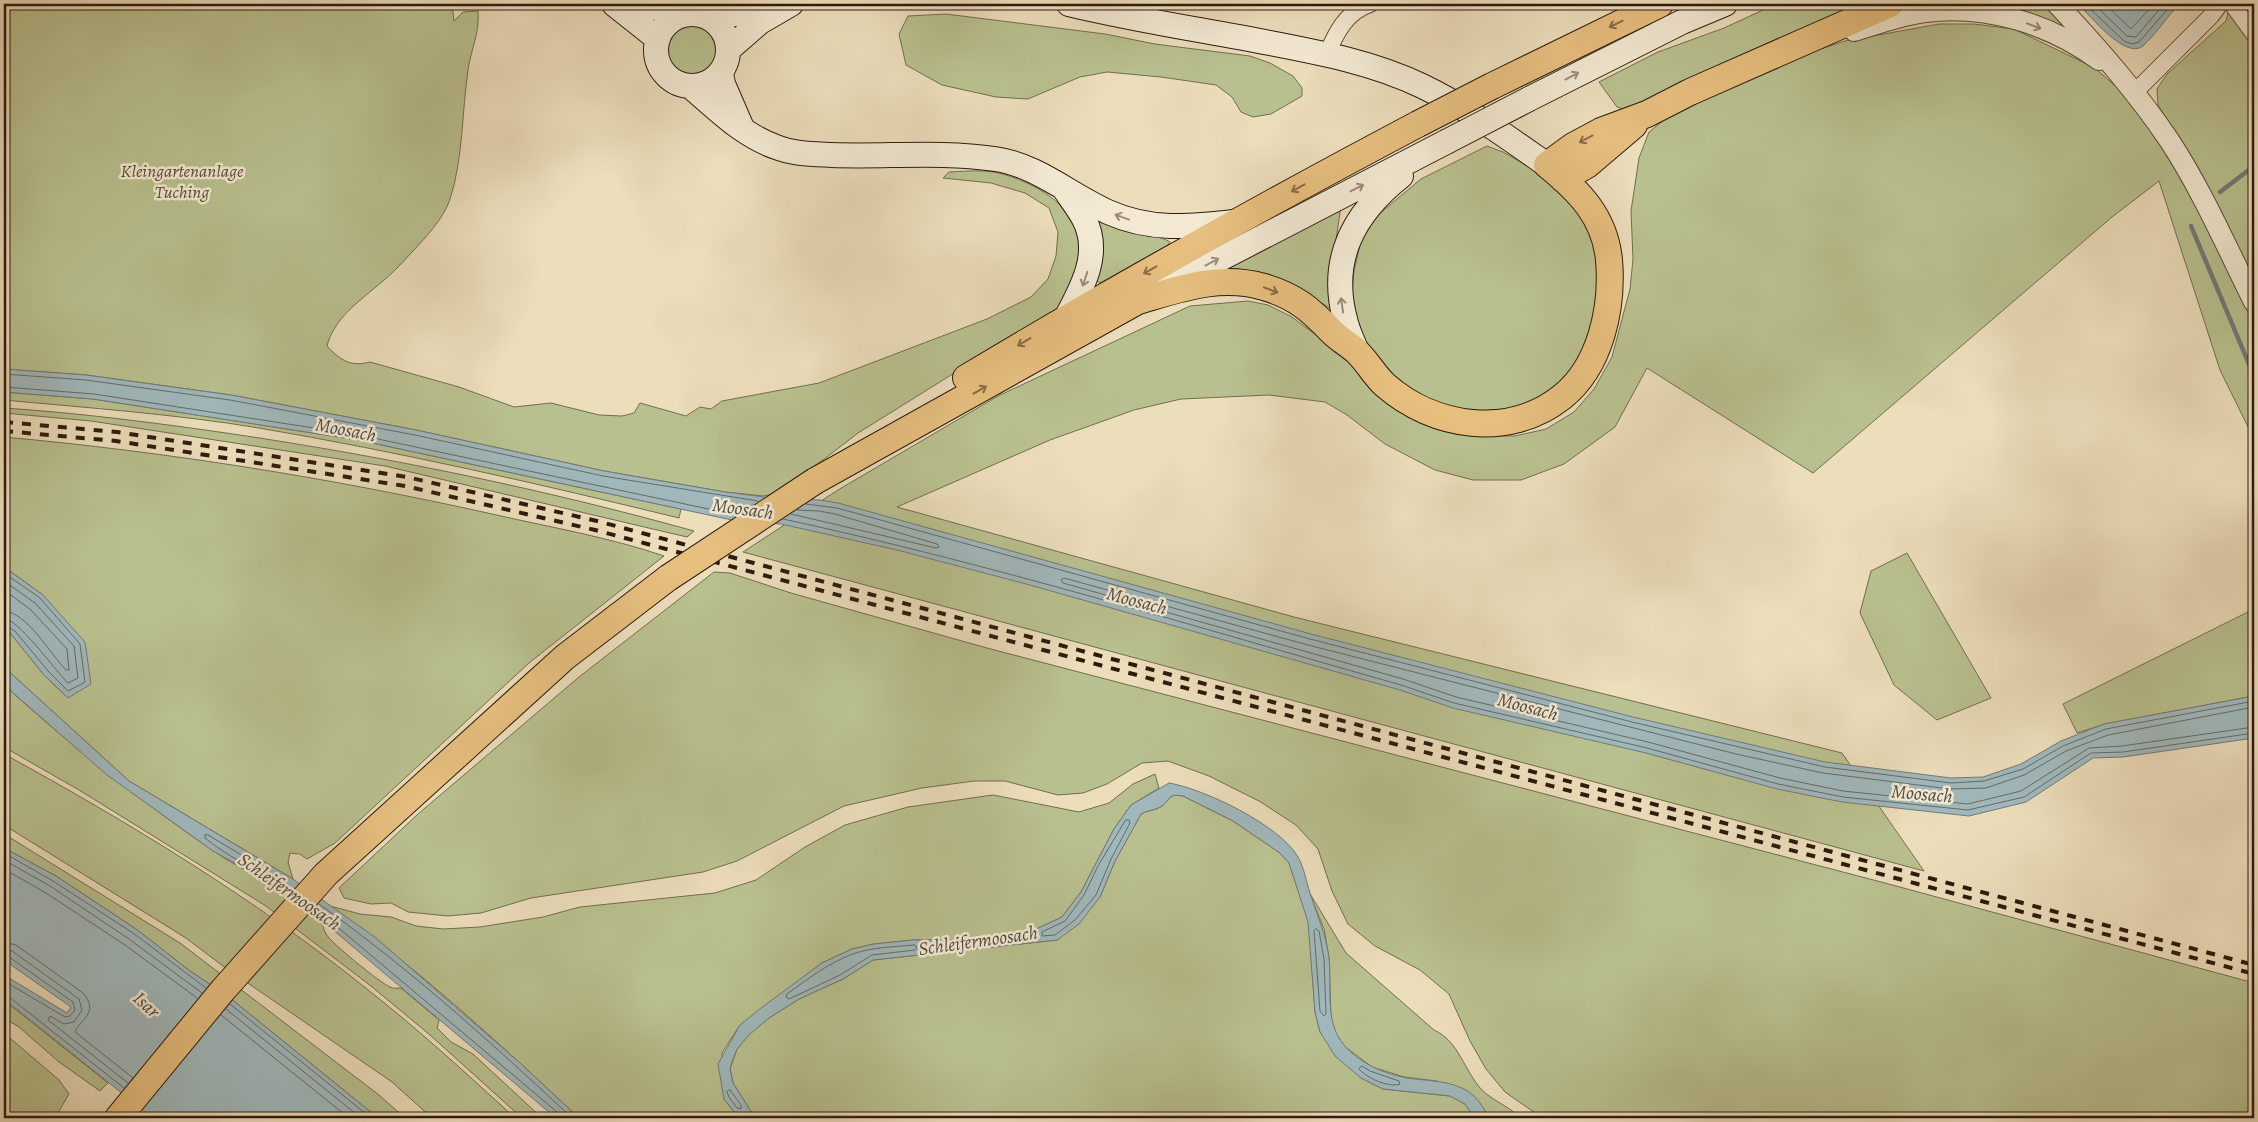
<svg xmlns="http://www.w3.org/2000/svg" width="2258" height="1122" viewBox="0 0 2258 1122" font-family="Alegreya,serif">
<rect width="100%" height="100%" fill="#ecddbb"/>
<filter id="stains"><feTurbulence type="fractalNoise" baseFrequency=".004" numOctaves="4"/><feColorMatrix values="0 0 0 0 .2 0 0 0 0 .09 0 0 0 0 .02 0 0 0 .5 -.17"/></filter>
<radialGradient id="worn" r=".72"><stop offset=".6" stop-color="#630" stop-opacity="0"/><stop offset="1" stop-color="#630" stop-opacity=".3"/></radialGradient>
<path fill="#b9c08f" stroke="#726e4e" d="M4,4h448l2,17 9,-9 15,-1c2,21 -7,38 -10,59 -6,41 -5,90 -18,129 -6,19 -24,38 -37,52 -11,12 -23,25 -36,35 -20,17 -43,33 -50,60 14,15 24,21 43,16l89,25 55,20 37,-4 48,12 23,1 12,-3 6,-10 46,13 14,-9 11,2 11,-8 97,-18 168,-64 44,-22 17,-18 8,-23 2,-24 -9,-24 -24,-15 -34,-10 -48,-5 6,-6c19,-1 39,-3 57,3 45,14 85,45 73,96 -1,5 -1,13 -4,18 -4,8 -13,14 -18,20l-199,124 -35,27 -49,34 -11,2 -38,-4 -121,-21 -188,-41 -185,-35 -145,-20 -82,-6z
M1165,4h112c-35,8 -75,3 -112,0z
M1776,4h84l-235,106 -8,-3 -18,-25 59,-30 66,-24z
M1988,4h57l27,28z
M2230,4h24v284l-76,-152 -20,-31 -1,-16 10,-15 59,-53z
M946,14l159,20 50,10 95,12 20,7 23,13 9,12v8l-31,18 -18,3 -12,-5 -9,-15 -16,-12 -55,-8 -54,-5 -27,5 -52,22 -32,-2 -54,-12 -36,-20 -7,-31 9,-18z
M664 48a28 28 0 1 1 56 0a28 28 0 1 1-56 0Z
M1939,24h35l40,5 81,39 35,31 47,63 77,148v129l-34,-69 -61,-189 -47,36 -299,256 -166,-105 -32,59 -51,37 -43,16h-48l-38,-10 -50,-26 -38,-29 -22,-13 -56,-7 -88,4 -47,11 -84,30 -153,67 397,110 548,136 82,118 -1181,-319 95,-62 160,-94 192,-90 58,-5 20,4 24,12 63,47 97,67 36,5h27l31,-7 28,-17 20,-23 18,-32 18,-68 3,-30 -2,-48 8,-53 10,-26 30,-24 99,-45 67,-22z
M1487,146l16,6 28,16 32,24 22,26 11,28 4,28 -4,47 -32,68 -71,32 -88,-29 -39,-49 -10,-28 -4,-22 2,-22 7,-31 18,-26 42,-35z
M1341,206l-12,81 5,24 -28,-18 -85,-23z
M1100,220c10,3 66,18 70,22l-2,3 -68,38 -6,-4 3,-58z
M4,392l89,7 265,41 323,69 -2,9c-139,-34 -279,-66 -420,-90 -84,-14 -170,-20 -255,-28z
M4,408c76,5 153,15 229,26 155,23 310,55 461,97l-7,6 -302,-71 -294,-45 -87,-8z
M4,437c164,15 327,41 488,77 57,13 116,23 172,42l-135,107 -194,180 -28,16 -7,-5 -10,-1 -2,9 5,17 -164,-98 -125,-114v-39l7,6 33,41 24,23 -25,-103 -39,-28z
M1907,553l84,145 -54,22 -43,-35 -34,-72 11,-42z
M714,572l16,1 61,20 196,55 898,235 369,100v135h-714l-2,-3 -33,-23 -19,-23 -16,-28 -21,-47 -29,-24 -45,-24 -27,-22 -16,-33 -14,-42 -22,-24 -37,-24 -50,-25 -41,-15 -26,2 -35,21 -24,9 -25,2 -53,-14h-31l-52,7 -78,18 -107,55 -34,11 -172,26 -50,15 -33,3 -40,-4 -17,-9 -20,1 -27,-6 -5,-10 79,-74 161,-137z
M2254,609v87l-149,28 -28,9 -14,-29z
M4,685c65,59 135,115 208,165 34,23 71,38 103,65 9,7 6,10 11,19 5,9 53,48 64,53 3,2 7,1 11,1l38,32 -2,8 14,14 22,12 69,64h-20l-92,-83 -59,-49 -105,-80 -187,-116 -75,-43z
M4,754c126,69 251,145 363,235 52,41 100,85 148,129h-83l-40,-36 -169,-116 -37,-28 -182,-113z
M1155,774l4,14 -28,17 -17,24 -33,63 -19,25 -30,14 -70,9h-49l-39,4 -22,5 -30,14 -82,62 -18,28 2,46 15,19h-160c-79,-74 -160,-149 -249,-212l30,8 31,3 25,9 27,3 37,-2 63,-10 37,-10 135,-14 41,-13 49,-33 40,-22 63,-18 85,-12 86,17 30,-9 24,-19z
M1175,795l8,1 50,25 47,32 9,10 20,59 6,90 5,20 41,46 22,11 67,7 15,8 10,14h-720l-22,-35 -3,-14 7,-20 11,-14 21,-17 30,-19 44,-20 30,-19 184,-20 43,-43 15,-36 26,-47c7,-4 14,-3 21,-8 5,-4 6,-8 13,-11z
M4,834l176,109 199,152 26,23h-27l-148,-120 -40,-27 -54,-42 -80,-53 -52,-28z
M1309,892l37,61 88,77c25,11 30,41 48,60 11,11 27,16 38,28h-30l-11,-16 -43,-21 -32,-4 -32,-10 -28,-21 -9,-14 -4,-15 -2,-59 -5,-29z
M4,1001l6,4 98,78 -8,8 -41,-29 -40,-35 -15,-9z
M4,1033l55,47 10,14 -14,24h-51z"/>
<path fill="#a0b8bc" stroke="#727976" d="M2078,4l50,2 6,-2h45c-12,13 -23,30 -36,42 -18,14 -53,-31 -65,-42z
M4,369l82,6 145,20 185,35 188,41 121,21 47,6 48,2 18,3 473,131 322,83 192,45 126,16 32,-1 38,-13 40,-23 43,-17 150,-28v42l-131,19 -30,1 -67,44 -57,14 -127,-14 -65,-13 -131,-36 -193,-45 -53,-18 -370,-105 -133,-35 -116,-26 -49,-4 -374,-80 -265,-41 -89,-7z
M4,567l39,28 42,47 6,42 -23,14 -24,-23 -33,-41 -7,-6z
M4,667l125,114 164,98 83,59 144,125 59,55h-23l-243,-205 -48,-33 -52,-29 -106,-76 -103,-90z
M1169,783c35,6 111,42 129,74 6,10 8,24 12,36 7,22 16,41 19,65 3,28 -5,64 15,87 15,18 40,29 63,33 20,3 44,2 62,14 9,6 15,17 21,26h-15l-10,-14 -15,-8 -67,-7 -22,-11 -26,-22 -15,-24 -5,-20 -7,-90 -19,-59 -9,-10 -47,-32 -50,-25c-17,-3 -12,5 -23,11 -7,4 -13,3 -19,7l-26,47 -15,36 -21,27 -22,16 -184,20 -30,19 -44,20 -30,19 -20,17 -12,14 -4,10 -3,10 3,14 22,35h-16l-15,-19 -6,-35 22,-39 21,-17 61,-45 30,-14 22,-5 39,-4h49l70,-9 30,-14 19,-25 33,-63 17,-24z
M4,848l52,28 80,53 54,42 40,27 148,120h-225l-149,-119v-24l63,38 4,-6 -67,-47z"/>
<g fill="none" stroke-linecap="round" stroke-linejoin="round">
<path stroke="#666a64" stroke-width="1" d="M2085,4l39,37 8,3 7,-2 33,-38
M2094,4l33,32 9,1 28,-33
M2105,4l26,25 23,-25
M4,374l82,6 144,20 185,35 188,41 155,25
M4,387l90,7 265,41 378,80
M806,504l31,4 473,131 322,83 193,45 126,16 33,-2 39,-12 40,-23 43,-17 148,-28
M791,514l145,34 3,-1 -2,-3 -102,-30 -16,-3 -22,-1
M783,519c209,45 413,108 618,166l53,18 193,45 131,36 65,13 125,13 56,-13 67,-44 32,-1 131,-19
M4,573l36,25 40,46 5,38 -17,9 -20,-20 -33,-40 -11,-6
M4,581l31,22 39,43 4,32 -10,5c-13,-13 -50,-64 -64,-65
M4,590l26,19 37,40 2,21h-3c-16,-16 -39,-58 -62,-59
M2254,707l-146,28 -42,16 -42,24 -38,13 -36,1 -127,-16 -87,-19 -428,-109 -244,-67 -3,2 2,3 340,96 53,18 192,45 132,36 63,13 125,13 53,-13 68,-43 33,-2 132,-19
M1126,820h3l1,3 -19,36 -15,36 -21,25 -20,15 -13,1v-4l23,-11 19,-26 14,-29z
M208,835l52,31 1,3 -3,2c-18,-9 -37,-20 -53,-33v-3z
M4,853l49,28 80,52 73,55
M4,860l46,26 79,53 73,54
M4,869l42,24 79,52 72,53
M319,904c90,64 172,138 253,214
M315,908l242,204 2,6
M1316,929l3,2 5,28 2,55 -2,2 -4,-5 -6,-80z
M4,942l12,3 67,48c17,20 -3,26 -8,39l58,46
M914,945l3,2 -2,3 -43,5 -32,20 -51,24 -3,-2 1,-3c21,-15 41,-31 66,-40 19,-7 41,-7 61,-9z
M4,950l8,1 67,48 3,11 -8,12 -10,2 -14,-8 -2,4 80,63
M4,956l5,1 64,45 2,8 -5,6 -5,1 -61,-36
M4,996l5,1 115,91
M230,1004l141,114
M226,1009l135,109
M221,1015l128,103
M1362,1066l8,5 29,10 1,3c-12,4 -33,-6 -41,-15z
M730,1090l11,15v4l-4,-1 -8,-11 -2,-5z"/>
<path stroke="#727976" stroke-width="4.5" d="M2220,192l34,-26
M2191,226l63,150"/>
<g stroke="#5c4c38" stroke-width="18">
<path id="minor" d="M2232,4l22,30
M1327,54c9,-21 19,-42 43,-50
M2134,93l77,-77 9,-12"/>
</g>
<g stroke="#5c4c38" stroke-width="22">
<path id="tertiary" d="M2057,4c40,43 79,87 112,136 33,50 58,108 85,162
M1854,31c23,-7 47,-16 71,-19 61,-8 125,12 174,48"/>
</g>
<g stroke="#2c1b0d" stroke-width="26">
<path id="secondary" d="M614,4l44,35
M642,4l40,11
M1069,4c66,16 134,26 201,39 52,10 104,20 152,43 44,21 85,51 125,79
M656 50a36 36 0 1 1 72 0a36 36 0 1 1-72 0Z
M711,19l67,-14
M729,49l31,-27 31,-18
M721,73l2,11 19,44
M690,86c27,23 52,49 86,61 17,7 38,7 56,8 54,2 109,-4 163,4 42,6 75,36 113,53 42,19 82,15 126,10
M1529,99l153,-77 43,-18
M1065,190c6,9 14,19 19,29 18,34 -2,69 -18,99
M1164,288l282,-146
M1357,352c-4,-11 -10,-22 -12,-33 -16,-60 9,-106 56,-143"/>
</g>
<g stroke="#2c1b0d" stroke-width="28">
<path id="primary" d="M1492,86l168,-82
M1563,179l24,-14 47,-40
M966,378c148,-89 299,-173 452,-254
M815,481l323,-180c42,-12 81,-27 126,-14 31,9 46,22 68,45 7,7 16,12 24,19 11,10 18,24 29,34 49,43 124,54 177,12 39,-31 51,-90 47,-137 -4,-43 -30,-69 -62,-95l26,-19 28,-15 46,-17 43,-22 200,-88
M118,1118l105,-128 103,-116 239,-217 103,-79"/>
</g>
<use href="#minor" stroke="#f3e9d3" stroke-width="16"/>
<use href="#tertiary" stroke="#f3e9d3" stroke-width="20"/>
<use href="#secondary" stroke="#f3e9d3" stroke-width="24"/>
<use href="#primary" stroke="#e6be7e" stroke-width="26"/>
<path stroke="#2c1b0d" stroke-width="4" stroke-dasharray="9 9" stroke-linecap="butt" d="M4,422l113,10 290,45 190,44 1657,444
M4,431l112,10 289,45 190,44 1659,444"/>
<g stroke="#2c1b0d" stroke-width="26" stroke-linecap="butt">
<path id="secondary-bridge" d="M1446,142l83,-43"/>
</g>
<g stroke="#2c1b0d" stroke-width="28" stroke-linecap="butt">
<path id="primary-bridge" d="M1418,124l74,-38
M668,578l147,-97"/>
</g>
<use href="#secondary-bridge" stroke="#f3e9d3" stroke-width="24"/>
<use href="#primary-bridge" stroke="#e6be7e" stroke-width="26"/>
</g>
<defs><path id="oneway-shaft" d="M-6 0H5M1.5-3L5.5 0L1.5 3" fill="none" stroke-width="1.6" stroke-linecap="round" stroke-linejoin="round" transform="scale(1.25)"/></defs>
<g stroke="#896c46">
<use href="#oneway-shaft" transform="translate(1616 24) rotate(154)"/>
<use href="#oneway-shaft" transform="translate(1586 139) rotate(152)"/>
<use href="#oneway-shaft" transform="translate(1298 188) rotate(151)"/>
<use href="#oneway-shaft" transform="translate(1150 270) rotate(151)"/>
<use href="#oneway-shaft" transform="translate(1271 290) rotate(21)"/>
<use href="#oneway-shaft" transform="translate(1024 342) rotate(149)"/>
<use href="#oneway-shaft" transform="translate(980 390) rotate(-29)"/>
</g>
<g stroke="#998c7a">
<use href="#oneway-shaft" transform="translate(2034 26) rotate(21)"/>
<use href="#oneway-shaft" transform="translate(1572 76) rotate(-28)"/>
<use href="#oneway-shaft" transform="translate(1357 188) rotate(-27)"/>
<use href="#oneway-shaft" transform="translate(1122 217) rotate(-160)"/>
<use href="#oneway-shaft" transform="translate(1212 262) rotate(-28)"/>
<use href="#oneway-shaft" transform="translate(1085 279) rotate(108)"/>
<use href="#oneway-shaft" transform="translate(1342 305) rotate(-99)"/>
</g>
<g text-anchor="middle" stroke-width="5" stroke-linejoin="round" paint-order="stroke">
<g font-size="18" font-style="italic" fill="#564d34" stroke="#f3e9d3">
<text x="182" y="177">Kleingartenanlage<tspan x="182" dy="21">Tuching</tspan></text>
</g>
<g font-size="19" font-style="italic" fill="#4f4a42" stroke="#f3e9d3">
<text transform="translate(346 429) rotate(11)" y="7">Moosach</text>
<text transform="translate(743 508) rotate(8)" y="7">Moosach</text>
<text transform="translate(1137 600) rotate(15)" y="7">Moosach</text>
<text transform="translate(1528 706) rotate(15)" y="7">Moosach</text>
<text transform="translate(1922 793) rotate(5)" y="7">Moosach</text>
<text transform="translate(290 891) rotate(35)" y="7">Schleifermoosach</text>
<text transform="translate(978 940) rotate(-8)" y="7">Schleifermoosach</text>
<text transform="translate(147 1004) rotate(42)" y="7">Isar</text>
</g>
</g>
<rect width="2258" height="1122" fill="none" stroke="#ecddbb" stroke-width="20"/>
<rect x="5" y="5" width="2248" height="1112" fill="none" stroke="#2c1b0d" stroke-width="2.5"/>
<rect x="10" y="10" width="2238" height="1102" fill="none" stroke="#2c1b0d"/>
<rect width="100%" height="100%" filter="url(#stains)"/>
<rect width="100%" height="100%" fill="url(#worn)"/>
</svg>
